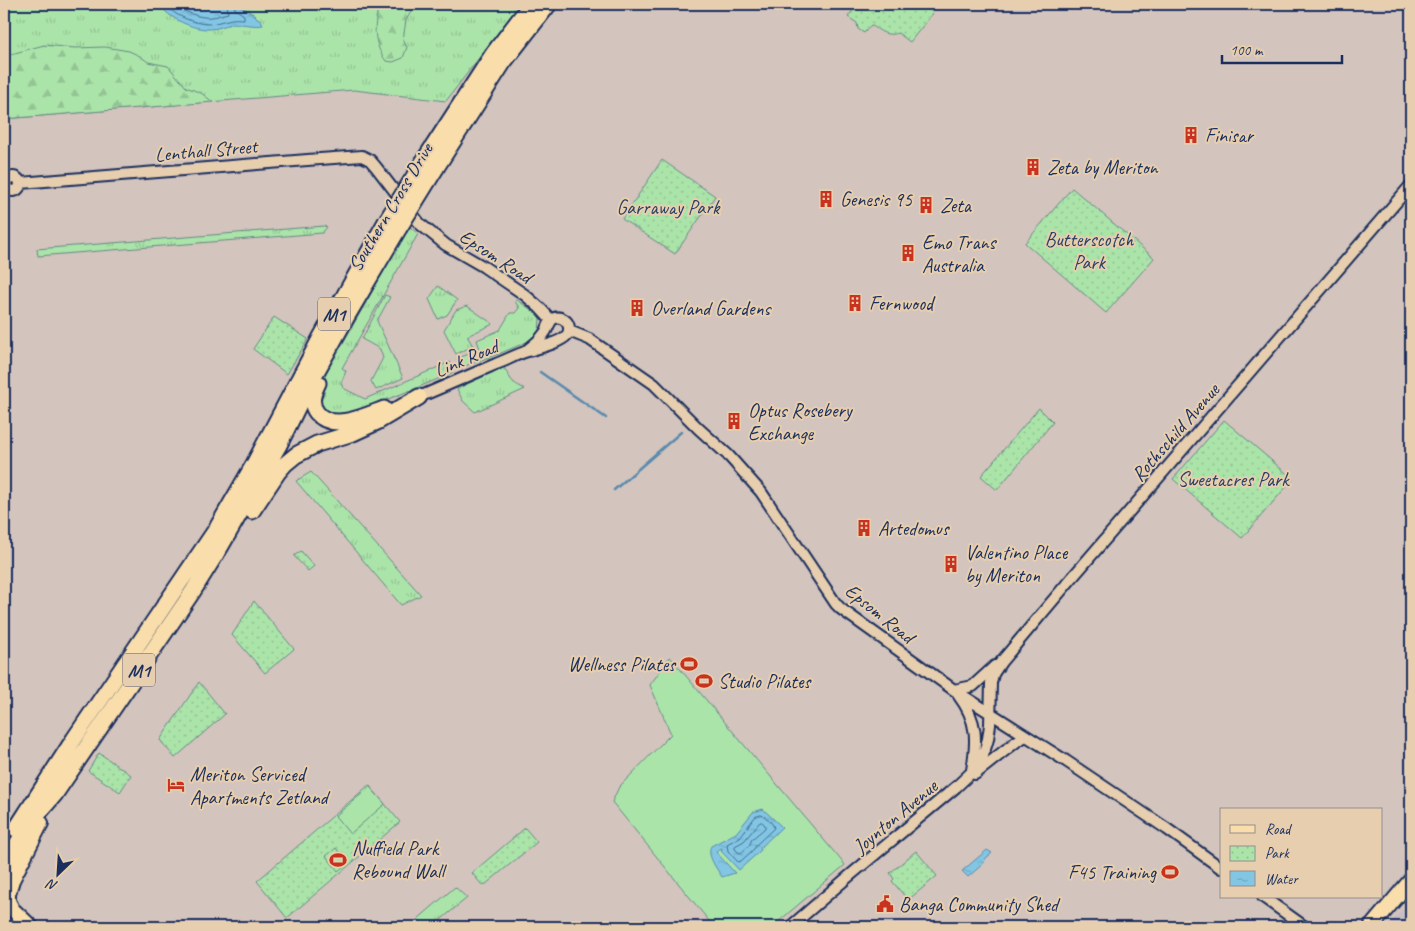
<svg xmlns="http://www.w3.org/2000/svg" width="1415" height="931" viewBox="0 0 1415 931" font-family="Caveat,sans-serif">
<defs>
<pattern id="grass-tufts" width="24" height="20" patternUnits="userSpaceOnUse" patternTransform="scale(1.25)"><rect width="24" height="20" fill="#abe4a9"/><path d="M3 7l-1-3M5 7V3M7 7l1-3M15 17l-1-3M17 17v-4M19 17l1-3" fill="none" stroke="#93c494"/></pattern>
<pattern id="forest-firs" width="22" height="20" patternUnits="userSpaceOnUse" patternTransform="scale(1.25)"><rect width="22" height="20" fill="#abe4a9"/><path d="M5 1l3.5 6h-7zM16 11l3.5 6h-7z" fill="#93c494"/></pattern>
<pattern id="park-dots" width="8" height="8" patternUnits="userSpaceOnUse" patternTransform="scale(1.25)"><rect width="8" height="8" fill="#abe4a9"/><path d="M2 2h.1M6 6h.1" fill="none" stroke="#93c494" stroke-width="1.8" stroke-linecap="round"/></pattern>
<pattern id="water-ripples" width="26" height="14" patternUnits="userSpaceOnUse" patternTransform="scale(1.25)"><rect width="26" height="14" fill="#82c6e3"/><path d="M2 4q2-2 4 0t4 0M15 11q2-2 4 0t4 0" fill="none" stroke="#70aac5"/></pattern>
</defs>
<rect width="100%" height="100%" fill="#d3c4bd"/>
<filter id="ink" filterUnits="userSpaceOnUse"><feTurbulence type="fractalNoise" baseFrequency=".02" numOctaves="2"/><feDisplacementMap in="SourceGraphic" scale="10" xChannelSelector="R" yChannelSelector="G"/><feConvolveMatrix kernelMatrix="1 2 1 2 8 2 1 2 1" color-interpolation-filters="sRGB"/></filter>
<g filter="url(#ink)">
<path fill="#c6bdc7" d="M1410,901l1,1v25h-24z"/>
<path fill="url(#grass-tufts)" stroke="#638a84" d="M4,4h516l-74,97 -92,-11 -350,29z
M324,226l3,1 -5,6 -284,23 -1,-7z
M409,226l9,8 -76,134 4,3 -5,12 2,5 22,11 85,-37 2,4v7l-38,16 -65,25 -14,3 -14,-6 -5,-20z
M438,286l19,14 -10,15 -9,4 -9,-20z
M385,295l5,2 -13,24 26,57 -27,12 -5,-9 12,-23 -3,-9 -18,-10z
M517,300l19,13 4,5 -1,13 -3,7 -35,15 -36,13 -6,-3 -2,-4 23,-10 -3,-9 23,-10 10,-17h5l4,-5 -4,-7z
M467,306l26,18 -26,12 6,10 -17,8 -12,-24 12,-20z
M503,367c4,4 5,7 7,11 4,6 9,8 15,11l-50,23 -12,-11 -6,-12z
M311,472l10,11 100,112 -20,10 -105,-124z
M455,887l12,11 -35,29h-7l-7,-8z"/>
<path fill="url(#forest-firs)" stroke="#638a84" d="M379,4h37l-10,16 -3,20 4,7 -4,11 -10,4 -7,-1c-14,-19 -12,-36 -7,-57z
M44,45l31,3 30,-1 24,4 11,5 8,6 20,4 18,21 15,6 12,9 -209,17v-63z"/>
<path fill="url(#park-dots)" stroke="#638a84" d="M867,4h51l7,5 2,-2 6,6 -23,29 -12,-9c-11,4 -18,-2 -27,-8l-7,8 -6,-4 -1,-6 -9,-6 7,-10 3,2 2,-2 3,2z
M662,160l53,36 -40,58 -53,-35z
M1072,188l82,70 -48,55 -81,-70z
M274,317l34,22 -21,35 -34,-25z
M1039,408l14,14 -56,68 -16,-14z
M1224,420l69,59 -51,59 -69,-59z
M301,551l13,15 -6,5 -14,-15z
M254,601l40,48 -29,24 -33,-38z
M199,682l26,32 -50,44 -15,-18z
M99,753l32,22 -11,17 -32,-21z
M369,785l31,37 -113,96 -30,-37z
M525,828l12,14 -51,42 -4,1 -10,-12z
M916,851l21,25 -29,24 -16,-19 2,-2 -4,-6z"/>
<path fill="#abe4a9" stroke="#638a84" d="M670,657l175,208 -73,62h-58l-102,-125 7,-15 52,-53 -21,-49z
M370,787l15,17 -35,30 -15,-18z
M336,848l12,15 -10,8 -12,-15z"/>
<path fill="url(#water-ripples)" stroke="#598aae" d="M159,4h77l19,11 2,3 4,2 2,5c-6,2 -22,-2 -31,-1 -7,1 -14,5 -22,5 -17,1 -42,-11 -51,-25z
M763,809l19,18 -22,21 1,2 -22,20 -18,-19 2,-2 -2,-1 -5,4 19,21 -13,4c-5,-8 -16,-22 -11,-31l25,-13 17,-21z
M987,850l5,3 -7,6 -1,4 -16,14 -6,-6z"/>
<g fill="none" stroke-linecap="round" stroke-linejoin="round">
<path stroke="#446b93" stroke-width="1" d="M165,4c7,11 30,20 43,20 7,0 13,-3 20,-4 5,-2 10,-1 16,-1v-4l-9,-6 -1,-5
M173,4c10,7 26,15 39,13 5,0 10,-3 16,-4l-1,-9
M761,815c5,1 12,8 13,13l-17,16 -3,5 -13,12 -3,1 -10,-11 -1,-7 13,-7 15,-20z
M762,822l3,3v3l-13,11 -3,7 -8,7 -3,-1 -3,-3v-3l9,-5 15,-18z"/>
<path stroke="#598aae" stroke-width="2.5" d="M540,372l66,46
M614,490l67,-58"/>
<g stroke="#1b2f5e" stroke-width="14">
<path id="tertiary" d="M6 184a7 7 0 1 1 14 0a7 7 0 1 1-14 0Z
M20,183l300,-24 42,-3 8,4 6,7 44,57 26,21 38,22 41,28 15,13 11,12
M569,331l20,8 65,45 45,45 29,26 33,37 75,112 5,5 113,81 112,71 101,68 54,39
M419,397c26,-11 51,-22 77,-33 11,-4 21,-10 32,-13 10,-3 32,-8 39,-16 4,-5 2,-13 -4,-16 -10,-5 -13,3 -16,10 -1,3 -5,7 -7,10 -4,4 -9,8 -14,12
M954,690l19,-4 22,-20
M959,696c19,25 18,45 13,74
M975,774l42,-33 9,-5
M1263,897l42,30
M790,927l58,-50 108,-90 19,-18 7,-10 6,-20 2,-14 1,-42 2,-9 8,-12 70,-83 340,-394"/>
</g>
<g stroke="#1b2f5e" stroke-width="18">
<path id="primary" d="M31,927l-19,-18 -4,-8v-8l4,-13 29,-57
M1371,927l40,-47"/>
</g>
<g stroke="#1b2f5e" stroke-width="19">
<path id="motorway" d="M425,159l68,-105 38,-50
M436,168l67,-105 46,-59
M318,383c-5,10 -9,20 -1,30 16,19 48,3 67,-4
M252,511l26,-39 7,-8 11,-9 21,-11 36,-11 24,-11 42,-25
M16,829l58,-90 143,-211 37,-64 66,-125 67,-119
M4,864l27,-42 24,-28 138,-203 28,-45 58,-101 25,-51 42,-76 53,-90"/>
</g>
<use href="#tertiary" stroke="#e6ceae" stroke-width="10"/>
<use href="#primary" stroke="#f9ddab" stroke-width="14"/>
<use href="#motorway" stroke="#f9ddab" stroke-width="15"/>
<g stroke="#1b2f5e" stroke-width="19" stroke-linecap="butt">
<path id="motorway-bridge" d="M387,220l38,-61
M399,228l37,-60"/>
</g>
<use href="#motorway-bridge" stroke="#f9ddab" stroke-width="15"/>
</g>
</g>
<defs>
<g id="building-bare" transform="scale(1.35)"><path d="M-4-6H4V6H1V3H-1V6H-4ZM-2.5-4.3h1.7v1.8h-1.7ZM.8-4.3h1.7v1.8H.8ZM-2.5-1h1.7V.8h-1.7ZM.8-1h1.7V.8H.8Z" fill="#c8321e" stroke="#e6ceae" stroke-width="2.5" paint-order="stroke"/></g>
<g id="stadium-bare" transform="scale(1.35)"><path d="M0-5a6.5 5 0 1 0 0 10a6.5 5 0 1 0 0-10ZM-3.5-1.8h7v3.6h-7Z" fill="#c8321e" stroke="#e6ceae" stroke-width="2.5" paint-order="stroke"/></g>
<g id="hotel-bare" transform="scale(1.35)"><path d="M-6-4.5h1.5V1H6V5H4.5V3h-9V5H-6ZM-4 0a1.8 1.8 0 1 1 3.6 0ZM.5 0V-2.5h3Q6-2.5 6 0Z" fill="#c8321e" stroke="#e6ceae" stroke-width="2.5" paint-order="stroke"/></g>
<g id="civic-bare" transform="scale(1.35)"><path d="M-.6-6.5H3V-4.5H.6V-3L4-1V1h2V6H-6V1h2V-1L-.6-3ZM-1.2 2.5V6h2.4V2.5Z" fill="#c8321e" stroke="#e6ceae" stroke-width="2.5" paint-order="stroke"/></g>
</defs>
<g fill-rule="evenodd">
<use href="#building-bare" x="1191" y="135"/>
<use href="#building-bare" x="1033" y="167"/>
<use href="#building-bare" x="826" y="199"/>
<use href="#building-bare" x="926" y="205"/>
<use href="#building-bare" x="908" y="253"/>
<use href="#building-bare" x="855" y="303"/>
<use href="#building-bare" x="637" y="308"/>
<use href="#building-bare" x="734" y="421"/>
<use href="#building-bare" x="864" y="528"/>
<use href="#building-bare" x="951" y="564"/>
<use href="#stadium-bare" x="689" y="664"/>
<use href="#stadium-bare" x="704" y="681"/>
<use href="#hotel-bare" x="176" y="785"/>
<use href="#stadium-bare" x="338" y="860"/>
<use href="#stadium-bare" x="1170" y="872"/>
<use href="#civic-bare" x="885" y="904"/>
</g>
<g text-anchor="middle" stroke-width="4" stroke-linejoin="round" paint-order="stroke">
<g fill="#e6ceae" stroke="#585f76" stroke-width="1">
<rect x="318" y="297.5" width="32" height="33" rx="4"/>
<rect x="123" y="653.5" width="32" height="33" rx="4"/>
</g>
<g font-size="19" font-weight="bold" fill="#1b2f5e">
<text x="334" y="321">M1</text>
<text x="139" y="677">M1</text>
</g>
<g font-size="20" fill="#1b2f5e" stroke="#e6ceae" text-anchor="start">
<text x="1205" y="142">Finisar</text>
<text x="1047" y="174">Zeta by Meriton</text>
<text x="840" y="206">Genesis 95</text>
<text x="940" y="212">Zeta</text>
<text x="922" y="249">Emo Trans<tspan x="922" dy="23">Australia</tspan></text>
<text x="869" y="310">Fernwood</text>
<text x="651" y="315">Overland Gardens</text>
<text x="748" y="417">Optus Rosebery<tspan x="748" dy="23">Exchange</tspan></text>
<text x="878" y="535">Artedomus</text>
<text x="965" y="559">Valentino Place<tspan x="965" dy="23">by Meriton</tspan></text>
<text x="675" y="671" text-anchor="end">Wellness Pilates</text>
<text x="718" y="688">Studio Pilates</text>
<text x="190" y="781">Meriton Serviced<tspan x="190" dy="23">Apartments Zetland</tspan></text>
<text x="352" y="855">Nuffield Park<tspan x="352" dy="23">Rebound Wall</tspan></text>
<text x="1156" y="879" text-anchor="end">F45 Training</text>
<text x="899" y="911">Banga Community Shed</text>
</g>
<g font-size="20" fill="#1b2f5e" stroke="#e6ceae">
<text transform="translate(206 150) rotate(-5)" y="7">Lenthall Street</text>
<text transform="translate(390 207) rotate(-59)" y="7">Southern Cross Drive</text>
<text transform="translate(496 256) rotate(33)" y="7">Epsom Road</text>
<text transform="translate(466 358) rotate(-23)" y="7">Link Road</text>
<text transform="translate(1175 432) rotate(-49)" y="7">Rothschild Avenue</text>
<text transform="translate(880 613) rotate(39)" y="7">Epsom Road</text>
<text transform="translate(895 816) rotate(-40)" y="7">Joynton Avenue</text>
</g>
<g font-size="20" fill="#294166" stroke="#e6ceae">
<text x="668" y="214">Garraway Park</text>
<text x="1089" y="246">Butterscotch<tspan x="1089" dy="23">Park</tspan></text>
<text x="1233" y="486">Sweetacres Park</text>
</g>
</g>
<rect width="1415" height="931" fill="none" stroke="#e6ceae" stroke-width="20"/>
<rect x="10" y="10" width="1395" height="911" fill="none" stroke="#1b2f5e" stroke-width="2" filter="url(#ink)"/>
<rect x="1220" y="808" width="162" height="90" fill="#e6ceae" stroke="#958e8e"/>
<rect x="1230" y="825" width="25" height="8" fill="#f9ddab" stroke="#958e8e"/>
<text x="1265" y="834" font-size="15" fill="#1b2f5e">Road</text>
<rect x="1230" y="846" width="25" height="15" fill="url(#park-dots)" stroke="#958e8e"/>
<text x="1265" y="858" font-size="15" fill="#1b2f5e">Park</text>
<rect x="1230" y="871" width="25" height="15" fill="url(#water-ripples)" stroke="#958e8e"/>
<text x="1265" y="884" font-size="15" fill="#1b2f5e">Water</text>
<g transform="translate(58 874) rotate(205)" stroke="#e6ceae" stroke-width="4" paint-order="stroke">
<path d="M0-4L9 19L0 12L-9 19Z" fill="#1b2f5e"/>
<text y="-8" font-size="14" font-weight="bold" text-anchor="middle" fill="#1b2f5e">N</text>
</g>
<path d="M1222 55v8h120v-8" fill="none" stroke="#1b2f5e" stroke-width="2.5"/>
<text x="1230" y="55" font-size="15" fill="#1b2f5e" stroke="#e6ceae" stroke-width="4" paint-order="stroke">100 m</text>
</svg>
